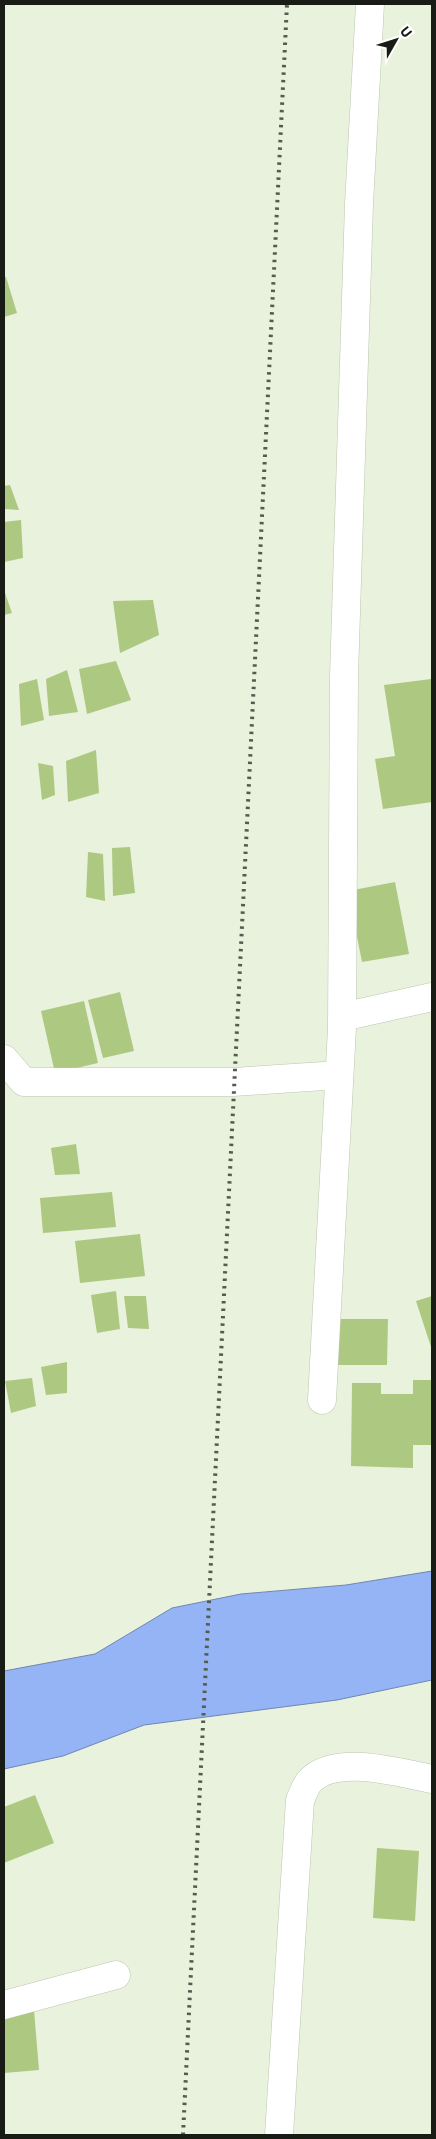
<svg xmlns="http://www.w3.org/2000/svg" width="436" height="2139" viewBox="0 0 436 2139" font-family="'IBM Plex Sans',sans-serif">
<rect width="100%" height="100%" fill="#e9f2dc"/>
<path fill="#95b4f6" stroke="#7086b2" d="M432,1571v109l-95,20 -193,25 -81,31 -59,13v-98l91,-17 77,-46 69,-14 105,-9z"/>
<path fill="#adc880" d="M4,277h2l11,36 -13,4z
M10,485l9,25 -15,-1v-23z
M21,520l2,38 -19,4v-40z
M4,590l8,23 -8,2z
M153,600l6,35 -39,18 -7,-52z
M116,661l15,39 -44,14 -8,-45z
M67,670l11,42 -29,4 -3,-37z
M37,679l7,41 -23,6 -2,-42z
M431,679l1,123 -49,7 -8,-50 20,-3 -11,-71z
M96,750l3,43 -31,9 -2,-41z
M38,763l15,3 2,29 -13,5z
M130,847l5,46 -22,3 -1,-48z
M88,852l15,2 2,47 -19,-4z
M395,882l14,72 -47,8 -14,-71z
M120,992l14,59 -31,7 -15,-58z
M84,1001l14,62 -43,10 -14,-62z
M76,1144l4,30 -25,1 -4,-27z
M112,1192l4,35 -73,6 -3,-35z
M140,1234l5,42 -65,7 -5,-42z
M116,1291l4,38 -23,4 -6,-38z
M124,1296h22l3,33 -21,-1z
M432,1296v54l-16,-49z
M334,1319h54l-1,46h-53z
M67,1362v31l-21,2 -5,-28z
M32,1378l4,28 -25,7 -6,-32z
M413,1380h19v65h-19v23l-62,-2 1,-83h29v11h32z
M35,1795l19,48 -50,20v-56z
M377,1848l42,3 -4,70 -42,-3z
M34,2010l5,60 -35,3v-60z"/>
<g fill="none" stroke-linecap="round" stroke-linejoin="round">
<g stroke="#bdc6b0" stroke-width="29">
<path id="minor" d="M342,1017l90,-20
M4,1059l20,23h209l106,-7
M322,1400l20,-372 2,-352 15,-472 11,-200
M4,2005l112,-30
M279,2135l21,-335c3,-6 5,-13 9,-18 25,-29 91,-9 123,-3"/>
</g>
<use href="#minor" stroke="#fff" stroke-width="28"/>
<path stroke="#565b50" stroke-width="4" stroke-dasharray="2.5 5" stroke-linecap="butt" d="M183,2135l104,-2131"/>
</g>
<rect width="436" height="2139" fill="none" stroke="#191c15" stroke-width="10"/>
<g transform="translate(396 40) rotate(51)" stroke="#ffffff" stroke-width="4" paint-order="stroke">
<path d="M0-4L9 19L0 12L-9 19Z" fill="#191c15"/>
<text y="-8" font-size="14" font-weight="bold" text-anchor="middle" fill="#191c15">U</text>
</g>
</svg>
